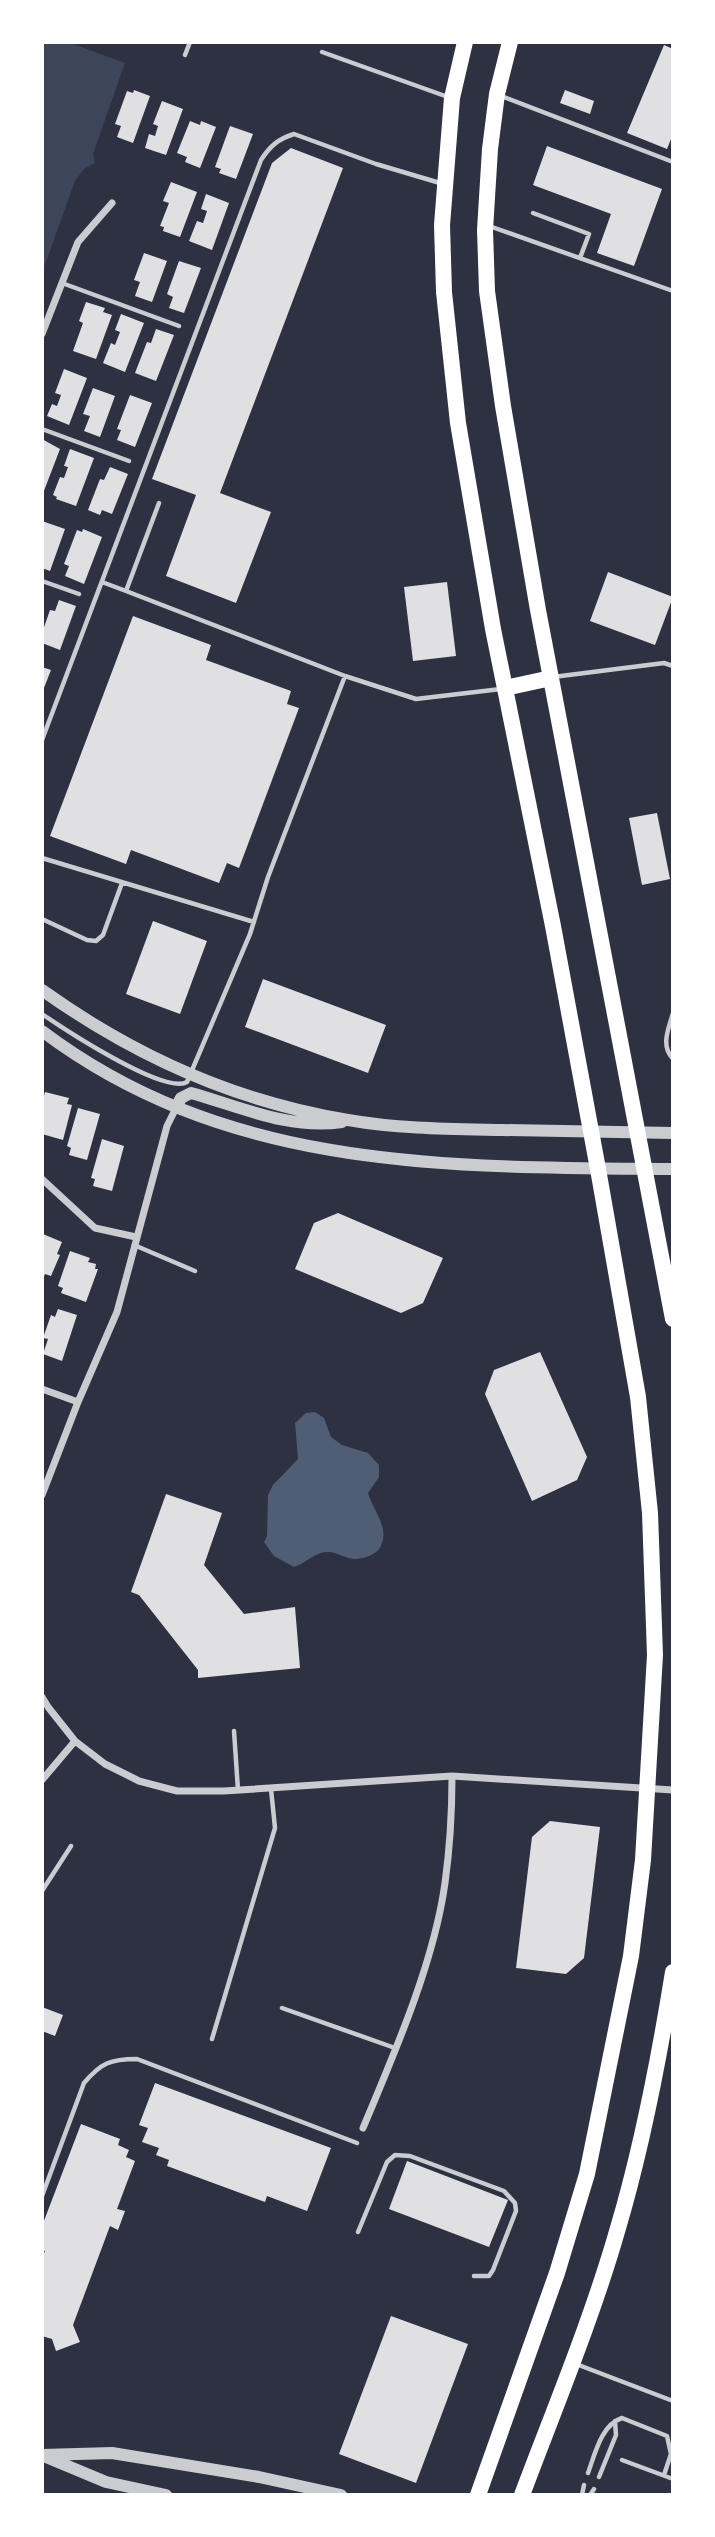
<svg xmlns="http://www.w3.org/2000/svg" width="715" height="2537" viewBox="0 0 715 2537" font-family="'Space Grotesk',sans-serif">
<rect width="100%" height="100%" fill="#2d3142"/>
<path fill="#3c4559" d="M42,42h26l57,21 -32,91 2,9 -11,6 -9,12 -33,92z"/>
<path fill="#4f5d75" d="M315,1412l9,6 7,19 11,8 26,8 11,12v12l-11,16c5,18 24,37 11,56 -4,6 -16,10 -24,10 -9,0 -18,-7 -27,-7 -12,-1 -23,12 -34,15l-20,-11 -10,-14 3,-6 1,-41 5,-10 25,-26 -3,-36 11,-10z"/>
<path fill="#e0e0e3" d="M664,45l9,4v85l-6,15 -40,-16z
M134,90l16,6 -17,47 -16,-6 4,-11 -6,-2 12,-33 6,2z
M565,90l29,11 -4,13 -30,-11z
M162,101l21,8 -17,46 -21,-7 4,-14 6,2 3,-10 -5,-2z
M190,121l10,4 1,-4 15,6 -16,41 -15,-6 2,-5 -10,-4z
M230,126l23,8 -17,45 -17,-6 2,-4 -6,-2z
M547,146l115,43 -28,77 -37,-13 14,-39 -78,-29z
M291,148l52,20 -123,325 51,19 -35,91 -70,-27 30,-81 -44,-16 120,-316z
M171,182l26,10 -17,45 -17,-6 1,-4 -4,-1 9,-23 -6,-2z
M206,194l23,9 -17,47 -23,-9 8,-20 6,2 4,-12 -6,-2z
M144,253l23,8 -15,41 -17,-6 5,-14 -6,-2z
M179,261l22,7 -17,45 -15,-5 4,-11 -6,-3z
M86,302l19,6 -2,4 9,3 -16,44 -23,-8 10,-28 -4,-2z
M121,314l23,9 -19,49 -22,-9 8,-20 4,2 5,-13 -5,-2z
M156,329l18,6 -18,46 -21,-8 12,-31 4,1z
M64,369l23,9 -18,47 -22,-9 5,-12 5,2 4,-11 -6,-2z
M93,388l22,8 -15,41 -16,-6 6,-15 -7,-2z
M130,395l22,8 -17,44 -18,-7 4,-10 -4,-1z
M42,439l18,10 -18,47z
M70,449l24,9 -18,48 -20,-7 1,-2 -4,-2 7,-18 4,1 4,-11 -4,-1z
M110,467l18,7 -16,40 -10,-4 -2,5 -12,-5 12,-31 4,1z
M42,521l23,8 -15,42 -8,-3z
M83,529l19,8 -18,47 -19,-8 4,-10 -5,-2 13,-34 5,2z
M608,572l65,25 -18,48 -65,-24z
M447,582l9,74 -43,5 -9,-74z
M59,600l17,6 -16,44 -18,-7v-10l8,-23 5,1z
M133,616l78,29 -5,15 85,31 -4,13 12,4 -60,160 -12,-5 -8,20 -88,-33 -5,14 -76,-28z
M42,667l9,3 -9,23z
M657,813l13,66 -28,6 -13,-67z
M153,921l54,20 -27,73 -54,-20z
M263,979l123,46 -18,48 -123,-46z
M45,1092l24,6 -2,6 5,1 -9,35 -21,-6v-30z
M78,1108l22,6 -13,46 -18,-5 2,-7 -4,-2z
M102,1139l22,7 -12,45 -19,-5 2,-7 -4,-1z
M338,1213l105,45 -20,45 -22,10 -106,-44 19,-46z
M43,1234l19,8 -5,12 3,1 -9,21 -6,-2 -3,7z
M70,1251l20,7 -2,4 8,2 -1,5h3l-12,33 -25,-9 2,-5 -5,-2z
M58,1309l19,6 -15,46 -19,-7 5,-15 -5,-1 8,-23 4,2z
M540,1352l47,105 -10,23 -45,21 -47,-107 9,-24z
M166,1494l56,19 -18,52 40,49 51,-7 5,61 -102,10v-8l-59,-75 -8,-3z
M550,1821l50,6 -16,131 -18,16 -50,-6 16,-131z
M42,2007l21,8 -8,21 -13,-5z
M155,2083l176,65 -24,63 -40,-15 -2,6 -98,-36 2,-6 -13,-5 3,-7 -17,-6 6,-14 -9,-3z
M81,2124l39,15 -2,6 11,5 -3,7 9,4 -18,48 8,2 -7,19 -8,-4 -37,99 7,17 -24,9 -4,-12 -10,-3v-78l3,-7 -3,-1v-24z
M407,2161l101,39 -19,47 -100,-38z
M391,2316l77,28 -52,139 -77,-29z"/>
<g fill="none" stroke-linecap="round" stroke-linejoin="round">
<path stroke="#caccd0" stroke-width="4.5" d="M322,52l126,45
M185,55l5,-13
M501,96l172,66
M533,213l56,21 -9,24
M489,226l184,65
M62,283l117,43
M42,429l87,32
M159,503l-33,88 219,85 71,23 85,-10
M42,581l37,13
M102,582l24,9
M553,677l111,-14 9,3
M42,740l219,-580c9,-14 17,-21 33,-26l82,30 64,19
M42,858l212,64
M42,919l45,21 9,1 7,-6 19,-52
M673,1013c-4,15 -13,32 0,46
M42,1014c22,15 122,81 145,68l63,-148 18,-57 77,-201
M134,1245l61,26
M234,1731l4,59
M42,1891l29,-45
M282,2008l113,40
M212,2039l63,-211 -4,-39
M42,2196l42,-113c17,-20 26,-24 53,-24l220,84
M358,2232l29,-70 8,-7 15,1 94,35 11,12 1,8 -23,59 -4,6h-15
M576,2364l97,37
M622,2460l51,19
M588,2473c7,-19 13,-48 34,-55l45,18 4,18 -7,21
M599,2477l17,-42 -1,-14
M582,2495l2,-10
M590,2495l4,-6"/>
<path stroke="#caccd0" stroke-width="7" d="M42,334l36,-92 34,-39
M42,1179l53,49 41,9
M42,1389l36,13
M42,1495l36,-93 39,-90 50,-186 9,-18
M42,1697l6,10 27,34 30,23 34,17 38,10h47l228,-15 221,14
M42,1780l33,-39
M363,2128c31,-74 71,-165 82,-245 5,-36 7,-71 7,-107"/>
<path stroke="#caccd0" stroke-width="12" d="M42,990c91,65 195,112 306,130 51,9 103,9 154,10 57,1 114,2 171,3
M42,1031c187,141 408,136 631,138
M176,1108l5,-10 10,-5c50,14 99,37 151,29
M42,2455l70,-2 147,24 82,18
M46,2457l60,25 60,13"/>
<path stroke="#fff" stroke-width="16" d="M465,42l-13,56 -10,127 2,67 14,131 35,206 60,297 45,243 40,228 12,116 5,142 -12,205 -12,96 -44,218 -30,99 -79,222
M510,42l-13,52 -7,55 -5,81 2,61 16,115 35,204 135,709
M505,688l46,-10
M522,2495c33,-88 70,-176 96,-267 25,-84 41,-169 55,-256"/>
</g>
<rect width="715" height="2537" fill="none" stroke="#ffffff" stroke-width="88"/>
</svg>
